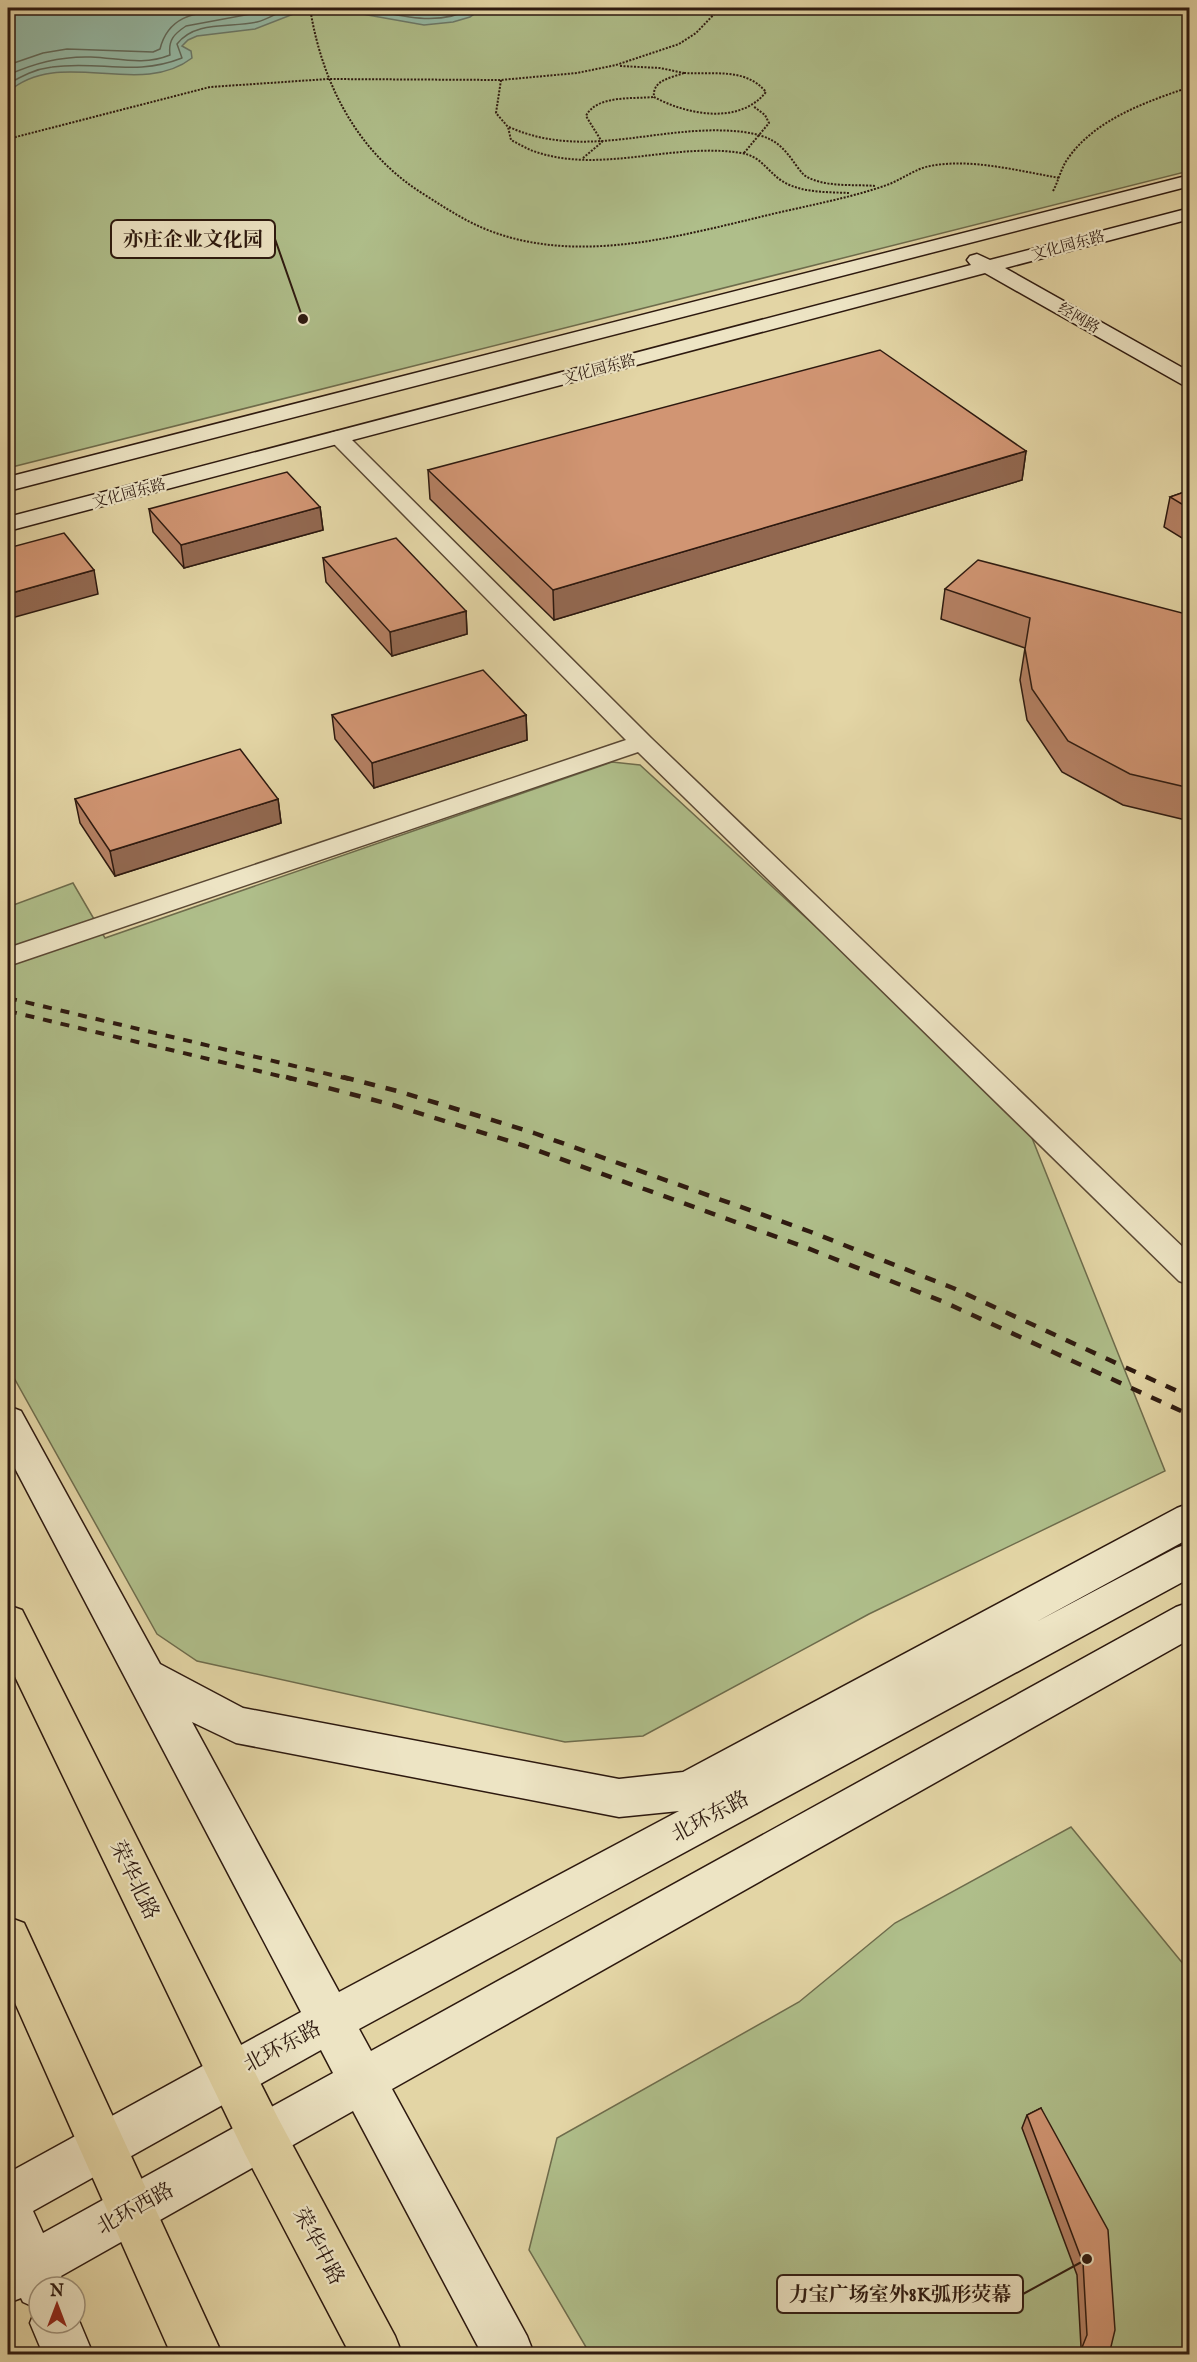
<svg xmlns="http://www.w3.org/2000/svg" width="1197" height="2362" viewBox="0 0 1197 2362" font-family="'IM FELL English','Noto Serif SC',serif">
<rect width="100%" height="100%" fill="#e3d5a5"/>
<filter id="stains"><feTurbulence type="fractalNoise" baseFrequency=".00333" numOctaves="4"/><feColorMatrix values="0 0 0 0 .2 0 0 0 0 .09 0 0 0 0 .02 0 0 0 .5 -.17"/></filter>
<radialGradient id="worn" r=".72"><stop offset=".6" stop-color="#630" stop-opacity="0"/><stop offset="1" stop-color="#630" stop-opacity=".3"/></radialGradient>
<path fill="#afbe8a" stroke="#6e6c4c" stroke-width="1.5" d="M8,8h1181v163l-1181,297z
M612,762l28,3 384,353 141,353 -296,143 -226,122 -78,6 -368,-81 -40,-27 -149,-267v-460l65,-24 32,55z
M1071,1827l118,144v383h-599l-61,-104 28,-112 242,-136 96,-79z"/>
<path fill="#95b9a5" stroke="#6b7969" stroke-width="1.5" d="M8,8h471l1,2 -10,7 -17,5 -29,3 -79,-14 -49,2 -41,16 -58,7 -9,4 -6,6 9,5 1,7c-53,41 -132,-12 -184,34z"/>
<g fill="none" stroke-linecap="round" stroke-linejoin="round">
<path stroke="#61695a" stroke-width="1.5" d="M364,8c37,8 74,19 109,0
M8,65l35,-12 24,-4 86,3 7,-3c9,-36 39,-36 71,-41
M8,75c26,-12 54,-19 83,-18 27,1 52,9 79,-2 -2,-15 4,-21 16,-29l76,-14 10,-4
M8,84c14,-8 27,-15 44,-17 47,-7 82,10 130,-9l-5,-14c18,-24 54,-16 80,-22 12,-3 22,-11 35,-14"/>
<g stroke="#5a4834" stroke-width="3">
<path id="street" d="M338,431l7,2 306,305 539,516v31l-11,-4 -541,-529 -630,214v-18l618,-208 -295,-299 -3,-4 3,-4z"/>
</g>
<g stroke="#2d190f" stroke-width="3">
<path id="secondary" d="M1190,175v11l-1182,305v-14z
M1190,208v11l-185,49 185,104v15l-7,-2 -198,-112 -977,258v-14l963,-252 -4,-5 3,-4 7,-2 13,6z
M8,1406l13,5 139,253 83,44 376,71 64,-7 494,-264 13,-5v35l-154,84 140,-74 14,-5v35l-831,451 12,22 805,-444 14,-5v37l-798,450 135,247 7,18h-52l-129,-243 -292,165 3,11h-25v36h36v-12l18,43h-50l-13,-31 6,-15 -13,-6 -2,-4 -13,5v-130l293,-161 -293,-557zM192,1722l44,21 383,74 60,-6 -340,181zM321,2050l12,23 -290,160 -10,-22z"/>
</g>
<g stroke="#2d190f" stroke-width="3">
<path id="primary" d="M8,1605l14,5 257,510 116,216 7,18h-52l-105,-200 -237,-492z
M8,1917l16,6 198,431h-51l-163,-367z"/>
</g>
<path stroke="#2d190f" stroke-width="2" stroke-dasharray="2 1.5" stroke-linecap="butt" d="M310,8c12,76 48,146 115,187 22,14 43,28 68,37 85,31 179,6 263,-14 43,-11 87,-18 128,-32 16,-5 30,-17 46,-20 42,-8 88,5 130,12
M620,66l40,2 24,5
M684,73c29,2 61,-6 82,19 -26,33 -79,23 -112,5 -2,-17 17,-19 30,-24z
M501,80l-5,33 12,14 3,13c8,4 16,9 25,12 66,22 138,-10 205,1 20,3 26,18 41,28 19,12 45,11 67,12
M509,127c78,35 153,-5 235,5 24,4 35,9 49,29 3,4 7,10 11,14 19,13 50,9 72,11
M8,139l202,-52 118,-8 173,1 76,-7 39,-8 63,-21 17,-11 24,-25
M744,153l25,-30 -4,-8 -12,-9
M583,158l19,-16 -16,-26c10,-21 47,-17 68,-19
M1053,191c6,-11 8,-24 16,-34 27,-38 79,-56 121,-70"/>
<use href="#street" fill="#ede4c4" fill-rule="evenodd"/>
<use href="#secondary" fill="#ede4c4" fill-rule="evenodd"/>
<use href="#primary" fill="#e3d5a5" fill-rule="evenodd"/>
<path stroke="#2d190f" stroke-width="4" stroke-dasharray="9 9" stroke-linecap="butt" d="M8,998l341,81
M8,1011l284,68"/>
<path stroke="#2d190f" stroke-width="4.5" stroke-dasharray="11 11" stroke-linecap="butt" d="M286,1077l107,28 132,41 277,100 142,56 246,113
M343,1077l58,15 133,41 277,99 142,56 237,109"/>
</g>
<path fill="#b48063" stroke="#2d190f" stroke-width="1.5" d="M1026,451l-4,29 -468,140 -124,-121 -2,-29z
M1190,490v53l-26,-16 6,-30z
M320,507l3,23 -139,38 -31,-36 -4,-23z
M323,558l143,53 1,23 -75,22 -66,-74z
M945,589l245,26v206l-67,-16 -61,-33 -35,-52 -7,-40 5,-32 -84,-29z
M332,715h194l1,25 -153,48 -39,-49z
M75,799h203l3,24 -166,53 -35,-53z
M1041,2108l68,247h-31l3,-8 -4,-72 -55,-147 5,-13z"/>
<path fill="#926850" stroke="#2d190f" stroke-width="1.5" d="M1026,451l-4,29 -468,140 -1,-30z
M320,507l3,23 -139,38 -3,-23z
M94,570l4,24 -90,25v-25z
M466,611l1,23 -75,22 -2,-24z
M526,715l1,25 -153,48 -2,-25z
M278,799l3,24 -166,53 -5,-25z"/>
<path fill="#d19573" stroke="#2d190f" stroke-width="1.5" d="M880,350l146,101 -473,139 -125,-120z
M287,472l33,35 -139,38 -32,-36z
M1190,490v19l-20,-12z
M64,533l30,37 -86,24v-46z
M396,538l70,73 -76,21 -67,-74z
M978,560l212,55v173l-60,-14 -62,-33 -36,-52 -7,-40 5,-31 -85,-29z
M483,670l43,45 -154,48 -40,-48z
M240,749l38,50 -168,52 -35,-52z
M1041,2108l67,122 7,100 -6,25h-30l8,-20 -4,-72 -56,-148z"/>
<g text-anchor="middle" stroke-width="4.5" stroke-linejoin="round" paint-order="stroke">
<g font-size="15" fill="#2d190f" stroke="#ede4c4">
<text transform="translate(1068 245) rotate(-15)" y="5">文化园东路</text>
<text transform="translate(1079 318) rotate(30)" y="5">经网路</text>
<text transform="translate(599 369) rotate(-15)" y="5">文化园东路</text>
<text transform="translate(129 493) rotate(-15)" y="5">文化园东路</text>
</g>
<g font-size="21" fill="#2d190f" stroke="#ede4c4">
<text transform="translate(710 1816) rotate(-28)" y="7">北环东路</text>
<text transform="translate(135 1880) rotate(64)" y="7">荣华北路</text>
<text transform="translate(282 2046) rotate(-28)" y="7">北环东路</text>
<text transform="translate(135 2208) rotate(-29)" y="7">北环西路</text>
<text transform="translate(319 2246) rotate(62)" y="7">荣华中路</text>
</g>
</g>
<path fill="none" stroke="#2d190f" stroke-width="2" d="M303 319L275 239M1087 2259L1023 2294"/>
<g fill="#2d190f" stroke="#ede4c4" stroke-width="2">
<circle cx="303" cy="319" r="6"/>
<circle cx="1087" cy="2259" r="6"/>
</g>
<g fill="#ede4c4" stroke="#2d190f" stroke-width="2">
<rect x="111" y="220" width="164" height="38" rx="6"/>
<rect x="777" y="2275" width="246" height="38" rx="6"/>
</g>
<g font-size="20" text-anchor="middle" font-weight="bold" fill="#2d190f">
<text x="193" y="246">亦庄企业文化园</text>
<text x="900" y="2301">力宝广场室外8K弧形荧幕</text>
</g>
<rect width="1197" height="2362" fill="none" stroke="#e3d5a5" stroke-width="30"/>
<rect x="9" y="9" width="1179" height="2344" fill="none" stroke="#2d190f" stroke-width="3"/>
<rect x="15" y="15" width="1167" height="2332" fill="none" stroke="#2d190f" stroke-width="1.5"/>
<g transform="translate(57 2305)"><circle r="28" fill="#ede4c4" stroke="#a0937c" stroke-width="1.5"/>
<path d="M0-4.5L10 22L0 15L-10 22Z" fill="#8f2418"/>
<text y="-9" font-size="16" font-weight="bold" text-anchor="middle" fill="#2d190f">N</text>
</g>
<rect width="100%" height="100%" filter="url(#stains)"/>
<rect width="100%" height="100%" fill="url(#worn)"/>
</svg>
